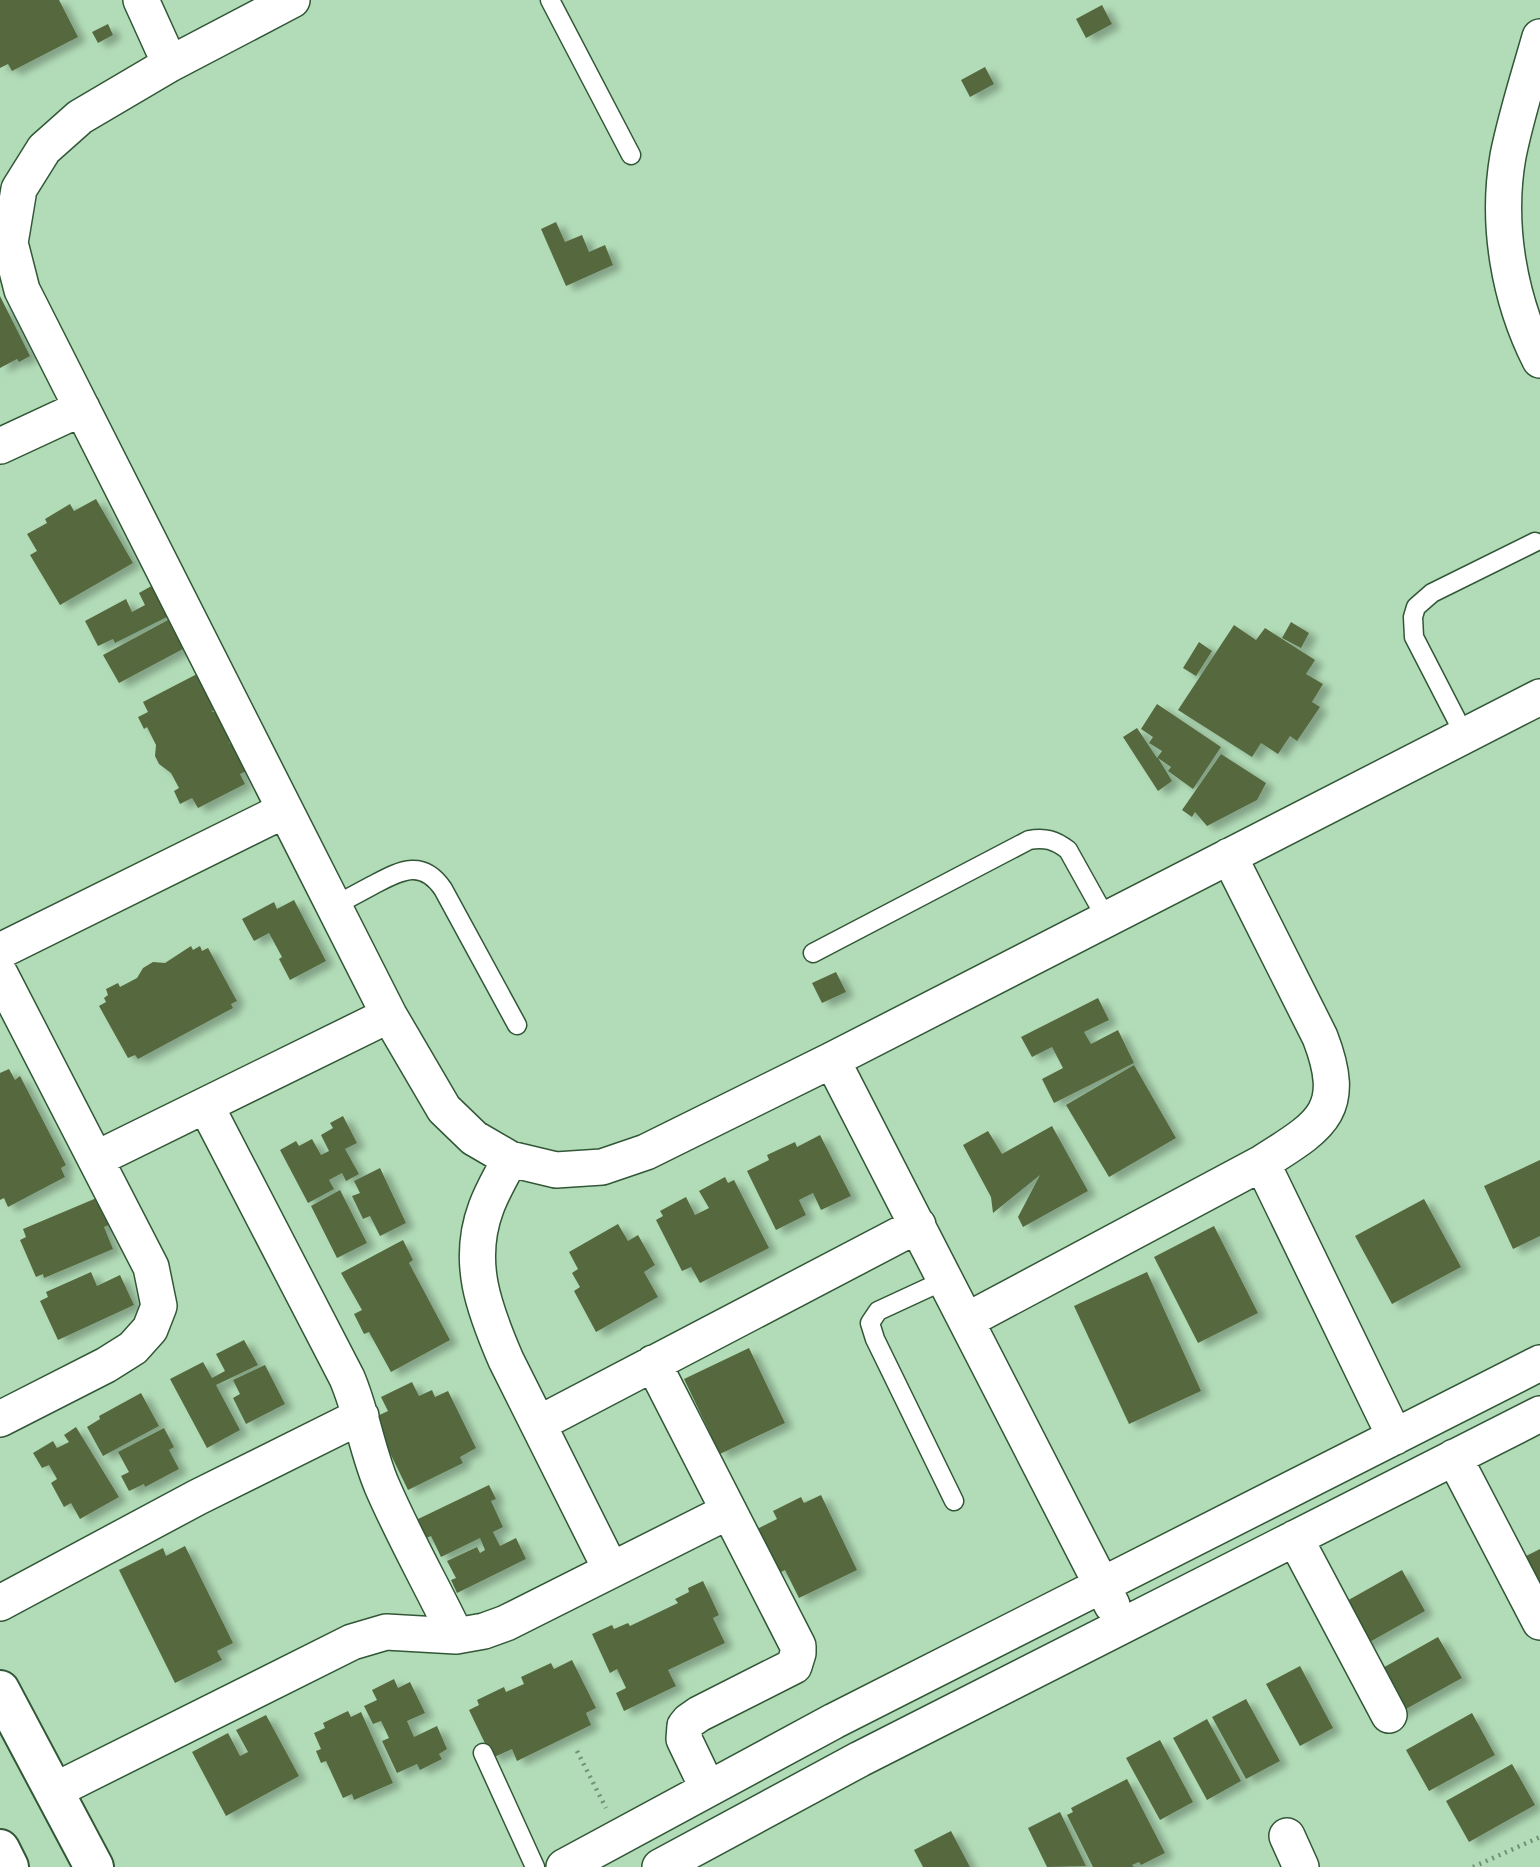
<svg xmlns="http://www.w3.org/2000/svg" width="1540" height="1867" viewBox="0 0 1540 1867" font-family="'Roboto Condensed',sans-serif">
<defs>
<filter id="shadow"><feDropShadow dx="8" dy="4.5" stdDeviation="3.5" flood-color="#0004"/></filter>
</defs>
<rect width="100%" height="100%" fill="#b2dcb7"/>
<path fill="#56683d" filter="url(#shadow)" d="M0,0h59l19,37 -66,34 -4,-7 -8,4z
M1102,5l10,19 -26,14 -10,-19z
M108,24l5,11 -15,8 -6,-11z
M985,67l9,17 -24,13 -9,-17z
M556,222l9,20 17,-7 7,17 16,-7 8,20 -47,21 -25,-57z
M0,296l30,60 -11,6 -2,-3 -17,9z
M96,499l37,64 -73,42 -30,-50 7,-4 -10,-17 20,-11 -2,-4 25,-15 4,7z
M155,584l16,31 -56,28 -2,-4 -15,7 -13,-25 41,-22 6,13 13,-7 -6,-12z
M168,620l15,29 -64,34 -16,-28z
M1291,622l18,11 -8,15 -19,-10z
M1234,625l22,15 9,-12 50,32 -9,14 17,10 -11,18 8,5 -23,34 -7,-5 -12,18 -17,-11 -9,14 -74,-47z
M1199,642l13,9 -16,25 -13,-8z
M197,674l19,36 -5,1 11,4 10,18 -3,11 4,-4 16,30 -9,4 5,10 -47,24 -6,-10 -12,6 -6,-13 5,-3 -8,-15 -12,-9 -4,-8 1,-11 -9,-18 -3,2 -6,-12 10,-5 -5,-10z
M1157,704l64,43 -28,42 -25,-18 3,-4 -13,-9 14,23 -14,10 -35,-54 14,-9 20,30 5,-7 -13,-8 4,-6 -12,-8z
M1221,754l45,29 -9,17 -50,26 -12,-14 -3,5 -10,-7z
M294,900l32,61 -36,19 -11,-21 3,-2 -13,-24 -15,8 -12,-22 32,-17 3,7z
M191,946l2,4 7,-4 2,5 6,-3 29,53 -6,3 2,4 -95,51 -3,-4 -7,3 -29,-52 7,-4 -2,-4 4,-3 -2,-6 12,-6 2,4 17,-9 6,-10 10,-6 12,1z
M836,972l10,20 -24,11 -10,-20z
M1098,998l11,22 -25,12 7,12 27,-14 16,33 -80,40 -12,-24 21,-11 -11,-21 -20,10 -11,-20z
M1134,1065l42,73 -67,39 -43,-72z
M9,1069l6,11 5,-4 46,89 -5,3 4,9 -57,30 -4,-9 -4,2v-127z
M343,1116l14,27 -12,6 14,25 -13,7 -4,-8 -13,7 5,9 -26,14 -28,-53 16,-9 3,5 13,-7 9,16 8,-4 -8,-16 12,-7 -3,-5z
M1052,1126l36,65 -65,36 -5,-10 22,-42 -47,38 -2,-16 -28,-52 25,-14 14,23z
M820,1135l31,61 -30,14 -8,-17 -14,7 7,15 -30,15 -29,-59 22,-11 -2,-5 28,-13 2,5z
M1540,1160v76l-27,13 -29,-63z
M380,1168l26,55 -26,13 -10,-20 -7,3 -11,-23 8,-3 -6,-12z
M725,1177l3,6 6,-3 35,68 -69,35 -9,-16 -9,4 -26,-51 7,-4 -3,-5 26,-14 9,18 14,-7 -10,-17z
M340,1190l27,53 -30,15 -26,-52z
M99,1197l12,27 -7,3 9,22 -69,29 -1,-4 -7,3 -16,-37 6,-3 -3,-8z
M1424,1199l37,68 -69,37 -37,-68z
M618,1224l10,17 10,-6 17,30 -11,7 14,25 -62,35 -22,-41 6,-4 -8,-14 6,-4 -9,-17z
M1214,1226l44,87 -60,30 -44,-86z
M403,1240l10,20 -4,3 41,77 -59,32 -22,-40 -5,2 -10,-20 8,-4 -21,-37z
M91,1272l6,14 23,-11 14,30 -76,35 -18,-39 8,-4 -2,-5z
M1147,1272l54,119 -72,33 -55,-118z
M244,1340l14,25 -42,20 24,45 -33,18 -37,-69 33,-17 9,16 13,-7 -9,-17z
M749,1348l36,75 -65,31 -36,-75z
M265,1365l20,39 -39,20 -13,-26 7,-4 -7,-14z
M412,1382l7,14 13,-6 3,7 13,-6 28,57 -16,9 3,6 -55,27 -35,-72 15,-7 -7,-14z
M141,1393l18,33 -56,30 -16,-29 13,-8 -1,-3z
M76,1427l43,70 -39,22 -9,-16 -7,4 -13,-24 6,-4 -8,-14 -7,3 -9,-15 20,-12 4,7 12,-6 -5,-7z
M164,1428l10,19 -5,3 10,19 -34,18 -1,-3 -15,7 -8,-15 8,-4 -11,-20z
M489,1485l7,14 -5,2 12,26 -10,5 7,14 16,-8 10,21 -69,34 -6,-13 5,-2 -9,-17 30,-14 3,6 5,-3 -5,-12 -39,19 -10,-21 -7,3 -8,-19z
M821,1495l36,75 -58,28 -14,-28 -6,3 -22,-44 20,-10 -4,-8 28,-14 3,6z
M185,1546l48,97 -16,8 5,9 -47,23 -56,-113 44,-22 3,8z
M1540,1549v50l-20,-40z
M1402,1570l23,41 -66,37 -23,-41z
M703,1581l16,34 -6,3 12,25 -57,27 8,16 -52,25 -8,-18 10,-5 -9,-19 -7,4 -18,-39 20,-9 2,4 14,-6 2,3 48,-23 -3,-4 14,-7 -1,-4z
M1438,1637l24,41 -67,37 -23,-41z
M572,1660l24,48 -10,5 5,12 -74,36 -5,-12 -20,9 -23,-48 10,-5 -2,-5 27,-13 2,5 18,-8 -3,-7 30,-14 3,6z
M1300,1666l33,62 -33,18 -34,-62z
M394,1679l4,9 12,-6 15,31 -18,8 7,16 23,-11 10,23 -8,5 3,5 -22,11 -3,-6 -20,9 -15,-32 7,-3 -8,-17 -8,3 -9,-18 13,-6 -5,-10z
M1246,1699l34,62 -34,18 -34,-62z
M348,1711l3,6 10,-5 32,71 -39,17 -2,-6 -9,4 -17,-37 -5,2 -5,-12 5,-2 -7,-16 11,-5 -2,-5z
M1472,1713l23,42 -66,36 -23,-41z
M266,1715l33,61 -73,40 -34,-64 36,-19 12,23 8,-4 -12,-22z
M1207,1719l34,62 -34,19 -34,-62z
M1160,1740l33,62 -33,18 -34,-62z
M1512,1764l23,41 -66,37 -23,-41z
M1127,1779l38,74 -24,12 -2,-3 -7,3 2,2h-41l-26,-52 6,-3 -2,-4z
M1060,1812l26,54 -39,1 -19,-39z
M951,1831l19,36h-47l-9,-17z"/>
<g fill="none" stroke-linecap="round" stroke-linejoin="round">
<g stroke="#325737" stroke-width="21">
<path id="lane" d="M550,0l81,155
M1465,736l-51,-99 -1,-20 3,-10 16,-14 103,-51
M334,906c13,-7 26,-14 39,-21 27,-14 49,-27 70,4l74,136
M813,953l216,-113c16,-3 26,0 39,10l39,70
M945,1280l-67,31 -8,12 5,16 79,162
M483,1753l52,114"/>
</g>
<g stroke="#325737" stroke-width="38">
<path id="street" d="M141,0l29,64
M292,0l-122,64 -90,53 -36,32 -25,40 -9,54 12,47 367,725 55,94 30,29 36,21 46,11 46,-3 44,-15 186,-92 708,-363
M1540,37c-11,39 -24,79 -32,119 -12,68 1,143 32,204
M0,446l82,-38
M0,951l285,-141
M0,974l151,293 8,39 -9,23 -17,19 -27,17 -106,54
M832,1060l280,545
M206,1106l141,272c15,35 20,73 35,108 22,51 50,100 74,150
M96,1159l293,-144
M510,1159c-8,16 -18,32 -24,49 -20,54 -2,101 20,152l105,210
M1262,1163l133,274
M966,1321l296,-158c58,-37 87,-51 58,-126l-91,-181
M653,1363l145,283v7l-4,13 -95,48 -10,7 -4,5 -1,13 24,50
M538,1424l380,-199
M1454,1457l86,165
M1295,1538l94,177
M0,1603l198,-106 163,-81
M54,1791l298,-149 34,-10 70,4 28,-5 22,-8 223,-112
M1287,1836l14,31
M564,1867l270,-146 706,-358
M660,1867l200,-108 680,-345"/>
</g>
<g stroke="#325737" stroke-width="42">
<path id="secondary" d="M0,1690l94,177
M0,1849l9,18"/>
</g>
<path stroke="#719075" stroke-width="4.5" stroke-dasharray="2 5" stroke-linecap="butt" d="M577,1751l29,57
M1473,1867l67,-30"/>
<use href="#lane" stroke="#fff" stroke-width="18"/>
<use href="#street" stroke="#fff" stroke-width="35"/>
<use href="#secondary" stroke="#fff" stroke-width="38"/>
</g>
</svg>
